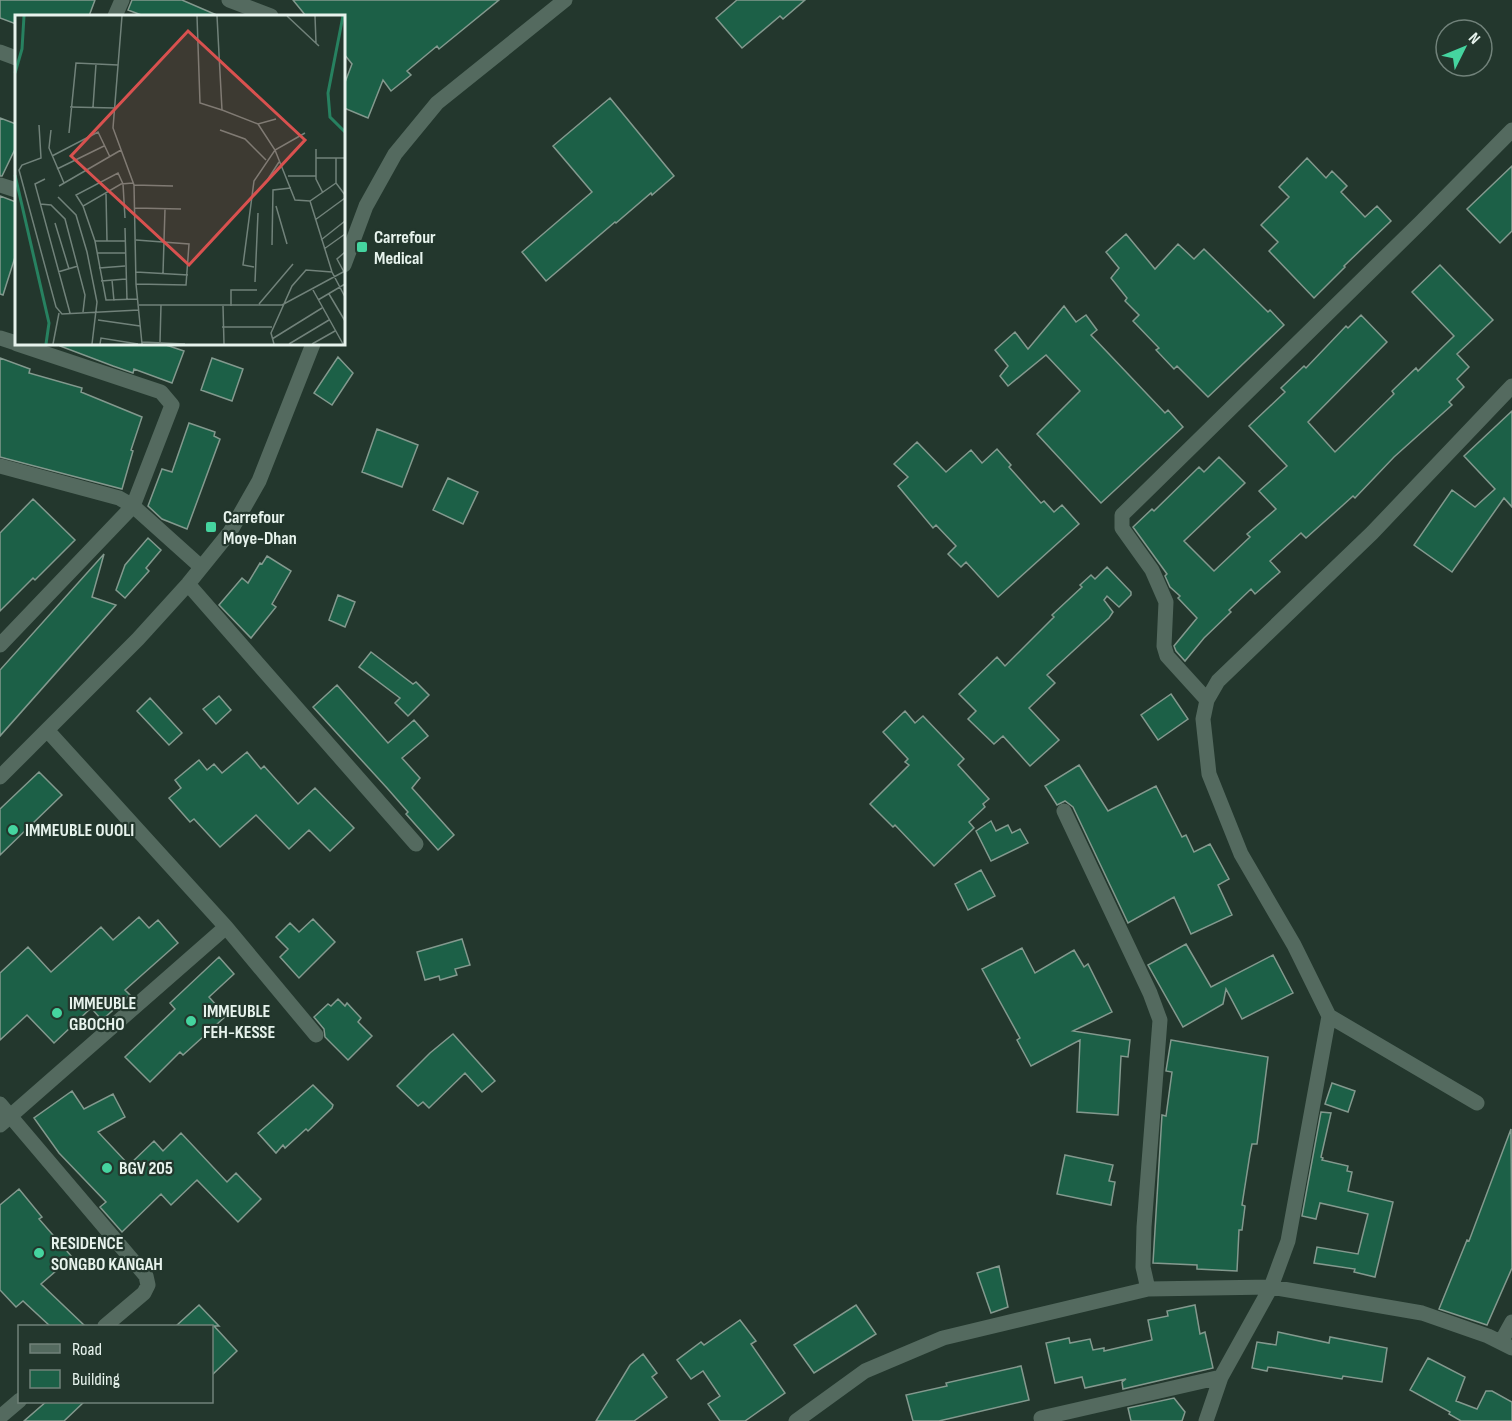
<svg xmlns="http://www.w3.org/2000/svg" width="1512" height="1421" viewBox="0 0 1512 1421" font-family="'Sofia Sans Condensed',sans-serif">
<rect width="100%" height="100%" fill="#23372d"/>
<path fill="#1c6047" stroke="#83998e" stroke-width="1.5" d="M0,0h95l-6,16h-73v8l-16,-6z
M132,0h50l37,16h-75l-16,-6z
M293,0h206l-60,49 -2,-3 -30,25 4,4 -20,16 -8,-11 -15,38 -24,-10v-23l8,-21 -8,-10v-38h-38z
M737,0h68l-22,19 -3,-3 -38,32 -26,-30z
M610,98l64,78 -22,19 -1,-2 -35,30 -1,-1 -69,59 -24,-29 70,-60 -39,-46z
M0,118l16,6v23l-14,29h-2z
M1307,158l19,20 6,-7 15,15 -6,6 24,25 12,-11 14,15 -47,45 1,1 -31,31 -45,-47 9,-9 -17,-17 28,-28 -10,-10z
M1512,166v65l-12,12 -33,-34z
M0,196l16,6v52l-13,41 -3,-1z
M1126,234l29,35 23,-25 16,15 10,-10 64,63 2,-2 14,15 -76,72 -31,-31 -3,3 -18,-19 3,-2 -26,-27 6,-6 -14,-14 2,-3 -16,-20 8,-10 -13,-16z
M1440,265l53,55 -36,34 12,13 -12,12 7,8 -15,15 3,3 -58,52 -39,41 -2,-2 -11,10 -36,32 -5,-5 -31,28 10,11 -25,22 -4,-5 -22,21 2,2 -27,26 -19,23 -9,-10 -2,-5 23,-28 -19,-20 2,-2 -10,-9 -5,-11 2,-2 -34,-47 19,-18 2,2 45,-44 5,5 15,-15 26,26 -61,58 30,30 36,-34 -3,-3 29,-25 -17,-18 28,-25 -38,-40 36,-34 -4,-4 23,-22 2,2 40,-42 2,2 13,-13 26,27 -79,80 27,30 59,-58 -2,-3 24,-23 2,3 36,-35 -42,-44z
M1064,306l12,16 10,-7 11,15 -6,5 74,78 3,-3 15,17 -82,76 -64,-69 43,-43 -34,-36 -38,31 -8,-10 8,-10 -13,-16 20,-18 13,17z
M60,344h103l21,7 -12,32 -38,-14 -1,4 -20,-7 -53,-20z
M338,357l15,16 -21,32 -18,-12z
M0,358l30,11 -1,4 53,15 -1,4 61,25 -11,33 2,1 -11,38 -122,-32z
M212,358l31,11 -11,32 -31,-11z
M1512,411v96l-8,-9 -52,74 -38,-27 38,-55 23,17 20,-18 -31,-33z
M189,423l26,9 -1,4 6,3 -33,90 -25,-10 -14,-13 14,-37 10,3z
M377,429l41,16 -16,42 -40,-15z
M917,442l29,30 25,-22 11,13 15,-14 14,16 -2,2 32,36 3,-2 10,11 8,-7 17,19 -81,73 -32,-35 -5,5 -13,-13 8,-8 -20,-21 -3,3 -35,-42 10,-9 -14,-13z
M448,478l30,14 -15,32 -30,-14z
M33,499l42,41 -40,40 -2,-2 -33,33v-78z
M148,538l13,12 -15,18 3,3 -24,27 -9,-8 9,-25z
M104,554l-12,43 24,8 -116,131v-66z
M267,556l24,15 -19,33 4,3 -25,31 -32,-33 23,-27 6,5 12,-20 2,1z
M1107,567l24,25v3l-12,12 -12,-11 -3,4 9,12 -4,6 -62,57 8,8 -26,25 30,32 -29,26 -27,-30 -9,8 -26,-25 8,-8 -17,-17 38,-37 8,9 49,-49 -2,-2 30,-28 -2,-2 11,-10 4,4z
M338,595l17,7 -10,25 -16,-7z
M371,652l42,32 3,-2 13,13 -21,21 -13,-13 5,-5 -41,-31z
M337,685l51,58 26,-23 14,16 -26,22 18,20 -8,10 42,47 -16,15 -32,-36 2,-2 -21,-24 -74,-81z
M1171,694l17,25 -30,21 -17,-25z
M219,696l12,14 -15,14 -13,-15z
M150,698l32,35 -13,12 -32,-34z
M905,711l10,12 8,-7 41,43 -6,6 31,34 -6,5 2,3 -16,15 5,6 -40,38 -39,-41 -2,2 -23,-23 39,-39 -4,-3 3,-3 -25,-27z
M247,752l14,17 3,-3 34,38 17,-16 39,40 -24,23 -21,-21 -20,19 -33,-34 -36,32 -26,-28 -4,3 -21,-24 12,-10 -6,-8 24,-20 8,10 7,-6 8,9z
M1079,765l29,46 48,-25 26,51 4,-2 8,17 16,-8 19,35 -11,6 14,30 -41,19 -17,-37 -46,26 -55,-116 -8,-6 -8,4 -12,-19z
M39,772l23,23 -62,60v-46z
M991,821l5,10 12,-6 4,8 8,-4 8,14 -37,18 -15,-30z
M981,870l14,26 -27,14 -13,-26z
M139,917l10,11 9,-8 20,23 -53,47 5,5 -28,25 -11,-12 -37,35 -27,-28 -27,25v-67l28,-26 23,25 50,-45 12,13z
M313,919l22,23 -36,36 -19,-21 8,-8 -12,-12 14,-14 9,9z
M462,939l8,26 -15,4 2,6 -17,5 -1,-4 -14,4 -8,-28z
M1186,944l25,43 62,-32 20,38 -51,26 -16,-30 -3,15 -40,23 -35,-62z
M1022,948l13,25 39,-23 10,17 4,-3 24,48 -39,19 57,9 -2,17 -7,-1 -3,59 -41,-3 3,-72 -49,26 -14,-26 3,-2 -38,-69z
M219,957l15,17 -25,23 17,19 -43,39 -3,-3 -30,30 -25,-25 50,-48 -5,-6z
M338,999l7,7 2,-3 14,15 -3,4 14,14 -24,24 -23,-23 -1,-8 -10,-12 14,-13 3,2z
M453,1034l42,47 -13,11 -17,-19 -36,35 -6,-6 -5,4 -21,-20 33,-33z
M1171,1040l97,17 -11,87h-5l-2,10 -8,51 3,1 -3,24h-3l-2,41 -40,-2v-4l-44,-2 9,-148 4,1 6,-44 -6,-1z
M1332,1083l23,8 -7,21 -23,-8z
M313,1085l20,20 -1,3 -24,23 -2,-2 -21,19 -2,-3 -7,8 -18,-20z
M72,1091l12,18 29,-15 12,23 -27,15 31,33 25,-24 9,10 18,-18 46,49 9,-9 25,26 -23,23 -41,-42 -26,25 -10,-11 -39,38 -22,-25 6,-5 -47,-49 -25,-35z
M1321,1112l10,1 -10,44 2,1 -1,2 26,6 -1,5 5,1 -4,19 45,11 -18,75 -21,-5 1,-3 -41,-6 3,-16 41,7 10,-40 -48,-11 -4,16 -14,-3z
M1511,1129l1,139 -25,57 -48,-16 28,-69 2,1z
M1065,1155l48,10 -4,16 6,1 -4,23 -54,-11z
M19,1189l23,28 -3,2 33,38 -31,27 44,42h-35l-27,-25 -7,6 -16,-17v-85z
M999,1266l9,41 -17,6 -14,-40z
M199,1305l20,21h-5l23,25 -25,24v-49h-36z
M856,1305l20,29 -62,39 -20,-28z
M1195,1305l5,29 5,-2 8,36 -90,21 -1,-7 4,-3 -41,9 -3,-11 -27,6 -9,-40 23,-5 1,5 20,-4 3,11 11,-2v3l48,-11 -4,-20 20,-4 -1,-5z
M740,1320l16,21 -5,3 34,49 -40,28h-25l-12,-17 12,-8 -17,-25 -12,8 -14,-19 24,-18 3,3z
M1278,1332l51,11 1,-6 57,11 -5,34 -39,-6 -1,3 -74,-12 -1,4 -15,-3 5,-26 19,3z
M643,1354l14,19 -5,4 15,20 -33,24h-38l34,-56z
M1428,1358l37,19 -9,24 21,8 9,-18h6l20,11v19h-51l-12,-7 1,-2 -40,-22z
M1021,1366l8,34 -90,21h-26l-7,-26 41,-9 -1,-3z
M1174,1398l11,14 -3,9h-51l-3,-13z
M47,1401h38l-21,20h-40z"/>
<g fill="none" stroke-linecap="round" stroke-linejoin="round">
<path stroke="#546a5f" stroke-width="15" d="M229,0l42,16
M115,16l7,-16
M0,52l16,6
M0,185l16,5
M344,265l22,-59 29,-52 42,-51 128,-103
M0,338l16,5
M0,466l119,32 14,8 68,61
M188,584l228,260
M0,645l133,-139 39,-101 -11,-13 -144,-48
M1207,700l-40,-44 -3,-10 2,-44 -14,-32 -30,-42v-13l299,-293 91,-92
M47,730l179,197 90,108
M0,777l138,-138 50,-55 42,-52 29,-51 54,-137
M1064,811l86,182 10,27 -16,207 -1,40 5,22
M1477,1103l-148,-87 -35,-71 -53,-91 -32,-80 -6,-55 4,-19 11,-19 154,-148 140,-147
M0,1104l146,172 2,9 -4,8 -39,33
M0,1125l226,-198
M1501,1342l11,-20
M0,1417l20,-17
M1041,1418l180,-41
M796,1421l69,-50 78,-33 205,-49 123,-2 151,26 66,23 24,12
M1206,1421l15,-44 50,-90 17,-46 41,-225"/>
</g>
<g fill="#45d49f" stroke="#23372d" stroke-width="2">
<rect x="356" y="241" width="12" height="12" rx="3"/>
<rect x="205" y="521" width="12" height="12" rx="3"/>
<circle cx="13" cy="830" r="6"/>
<circle cx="57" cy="1013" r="6"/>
<circle cx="191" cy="1021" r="6"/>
<circle cx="107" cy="1168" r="6"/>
<circle cx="39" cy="1253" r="6"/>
</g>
<g text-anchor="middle" stroke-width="4.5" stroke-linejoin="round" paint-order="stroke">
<g font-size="18" font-weight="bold" fill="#e7f3ed" stroke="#23372d" text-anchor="start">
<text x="374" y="243">Carrefour<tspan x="374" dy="21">Medical</tspan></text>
<text x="223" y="523">Carrefour<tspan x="223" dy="21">Moye-Dhan</tspan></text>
<text x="25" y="836">IMMEUBLE OUOLI</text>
<text x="69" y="1009">IMMEUBLE<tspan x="69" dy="21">GBOCHO</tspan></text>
<text x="203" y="1017">IMMEUBLE<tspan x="203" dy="21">FEH-KESSE</tspan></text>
<text x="119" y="1174">BGV 205</text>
<text x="51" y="1249">RESIDENCE<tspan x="51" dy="21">SONGBO KANGAH</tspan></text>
</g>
</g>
<g transform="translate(15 15)">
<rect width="330" height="330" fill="#23372d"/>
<path fill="none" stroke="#278160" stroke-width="3" d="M328,1l-15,77 2,24 15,15M0,58l7,-24 2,-33M0,160l34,148 -3,21"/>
<path fill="none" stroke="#71827a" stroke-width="1.5" d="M107,1l-9,112 21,57 2,99 6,60M182,1l3,87 22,7M202,1l5,94 36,14 18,-5M272,1l32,30M300,1l1,27M55,92l45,1M78,92l3,-43M243,109l17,26 20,50 15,1 26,-18M24,110l2,33 -19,7 -3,5 37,137 6,7 77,-4M36,115l-2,18 15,35M205,115l25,9 21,21M54,118l7,-70 42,2M301,134v30l7,14M37,141l46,-24 12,25M301,143h29M321,143v25l9,12M42,154l47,-23M273,161h28M30,164l-10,5 35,129M253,164l11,-17M118,168l-12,1 -38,22 12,35 11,59 32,-1M119,170l39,1M44,171l62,-36M91,179l1,47M43,182l18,18 11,37 10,50 -5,42M295,186l22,71 13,25M25,189l11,1 14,14 20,76 -2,17M68,191l-7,-11 42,-22 5,11 2,34M261,191l11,38M120,193l46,1M300,205l30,-22M40,208l14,46M110,213l2,72M306,225l24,-19M80,226h31M257,230l1,-55 18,-2M309,234l21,-15M82,238h29M239,252l-11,-2 11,-84 21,-31 30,-17M84,253l26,-2M43,257l20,-6M121,257l52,3M329,257l-7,-13 8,-7M148,258l2,-64M97,265l2,21M86,266l25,-2M240,267l3,-69M121,269l50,1 3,-41 -53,-4M298,275l30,54M314,279l16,27M303,285l27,-16M244,289l34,-40M124,290h143l63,-34M208,291l1,38M216,291v-16h26M83,305l42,6M207,312h50M257,324l50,-31M127,327l43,2M145,327l1,-37M38,329l6,-31M85,329l1,-6 37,6M259,329l-3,-11 21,-47 14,-16 26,2M274,329l40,-24M297,329l23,-13"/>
<path fill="#d9514f" fill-opacity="0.15" stroke="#d9514f" stroke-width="3" d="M173,16l117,109 -116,125 -118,-109z"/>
<rect width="330" height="330" fill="none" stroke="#e7f3ed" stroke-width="3"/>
</g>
<rect x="18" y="1325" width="195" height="78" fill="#23372d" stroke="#71827a" stroke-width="1.5"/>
<rect x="30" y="1344" width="30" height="9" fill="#546a5f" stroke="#71827a" stroke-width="1.5"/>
<text x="72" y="1355" font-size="18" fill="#e7f3ed">Road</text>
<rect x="30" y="1370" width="30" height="18" fill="#1c6047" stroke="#71827a" stroke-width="1.5"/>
<text x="72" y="1385" font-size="18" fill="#e7f3ed">Building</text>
<g transform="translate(1464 48) rotate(47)"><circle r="28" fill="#23372d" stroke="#71827a" stroke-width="1.5"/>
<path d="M0-4.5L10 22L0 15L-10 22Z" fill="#45d49f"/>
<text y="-9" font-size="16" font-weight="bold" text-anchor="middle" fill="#e7f3ed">N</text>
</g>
</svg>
